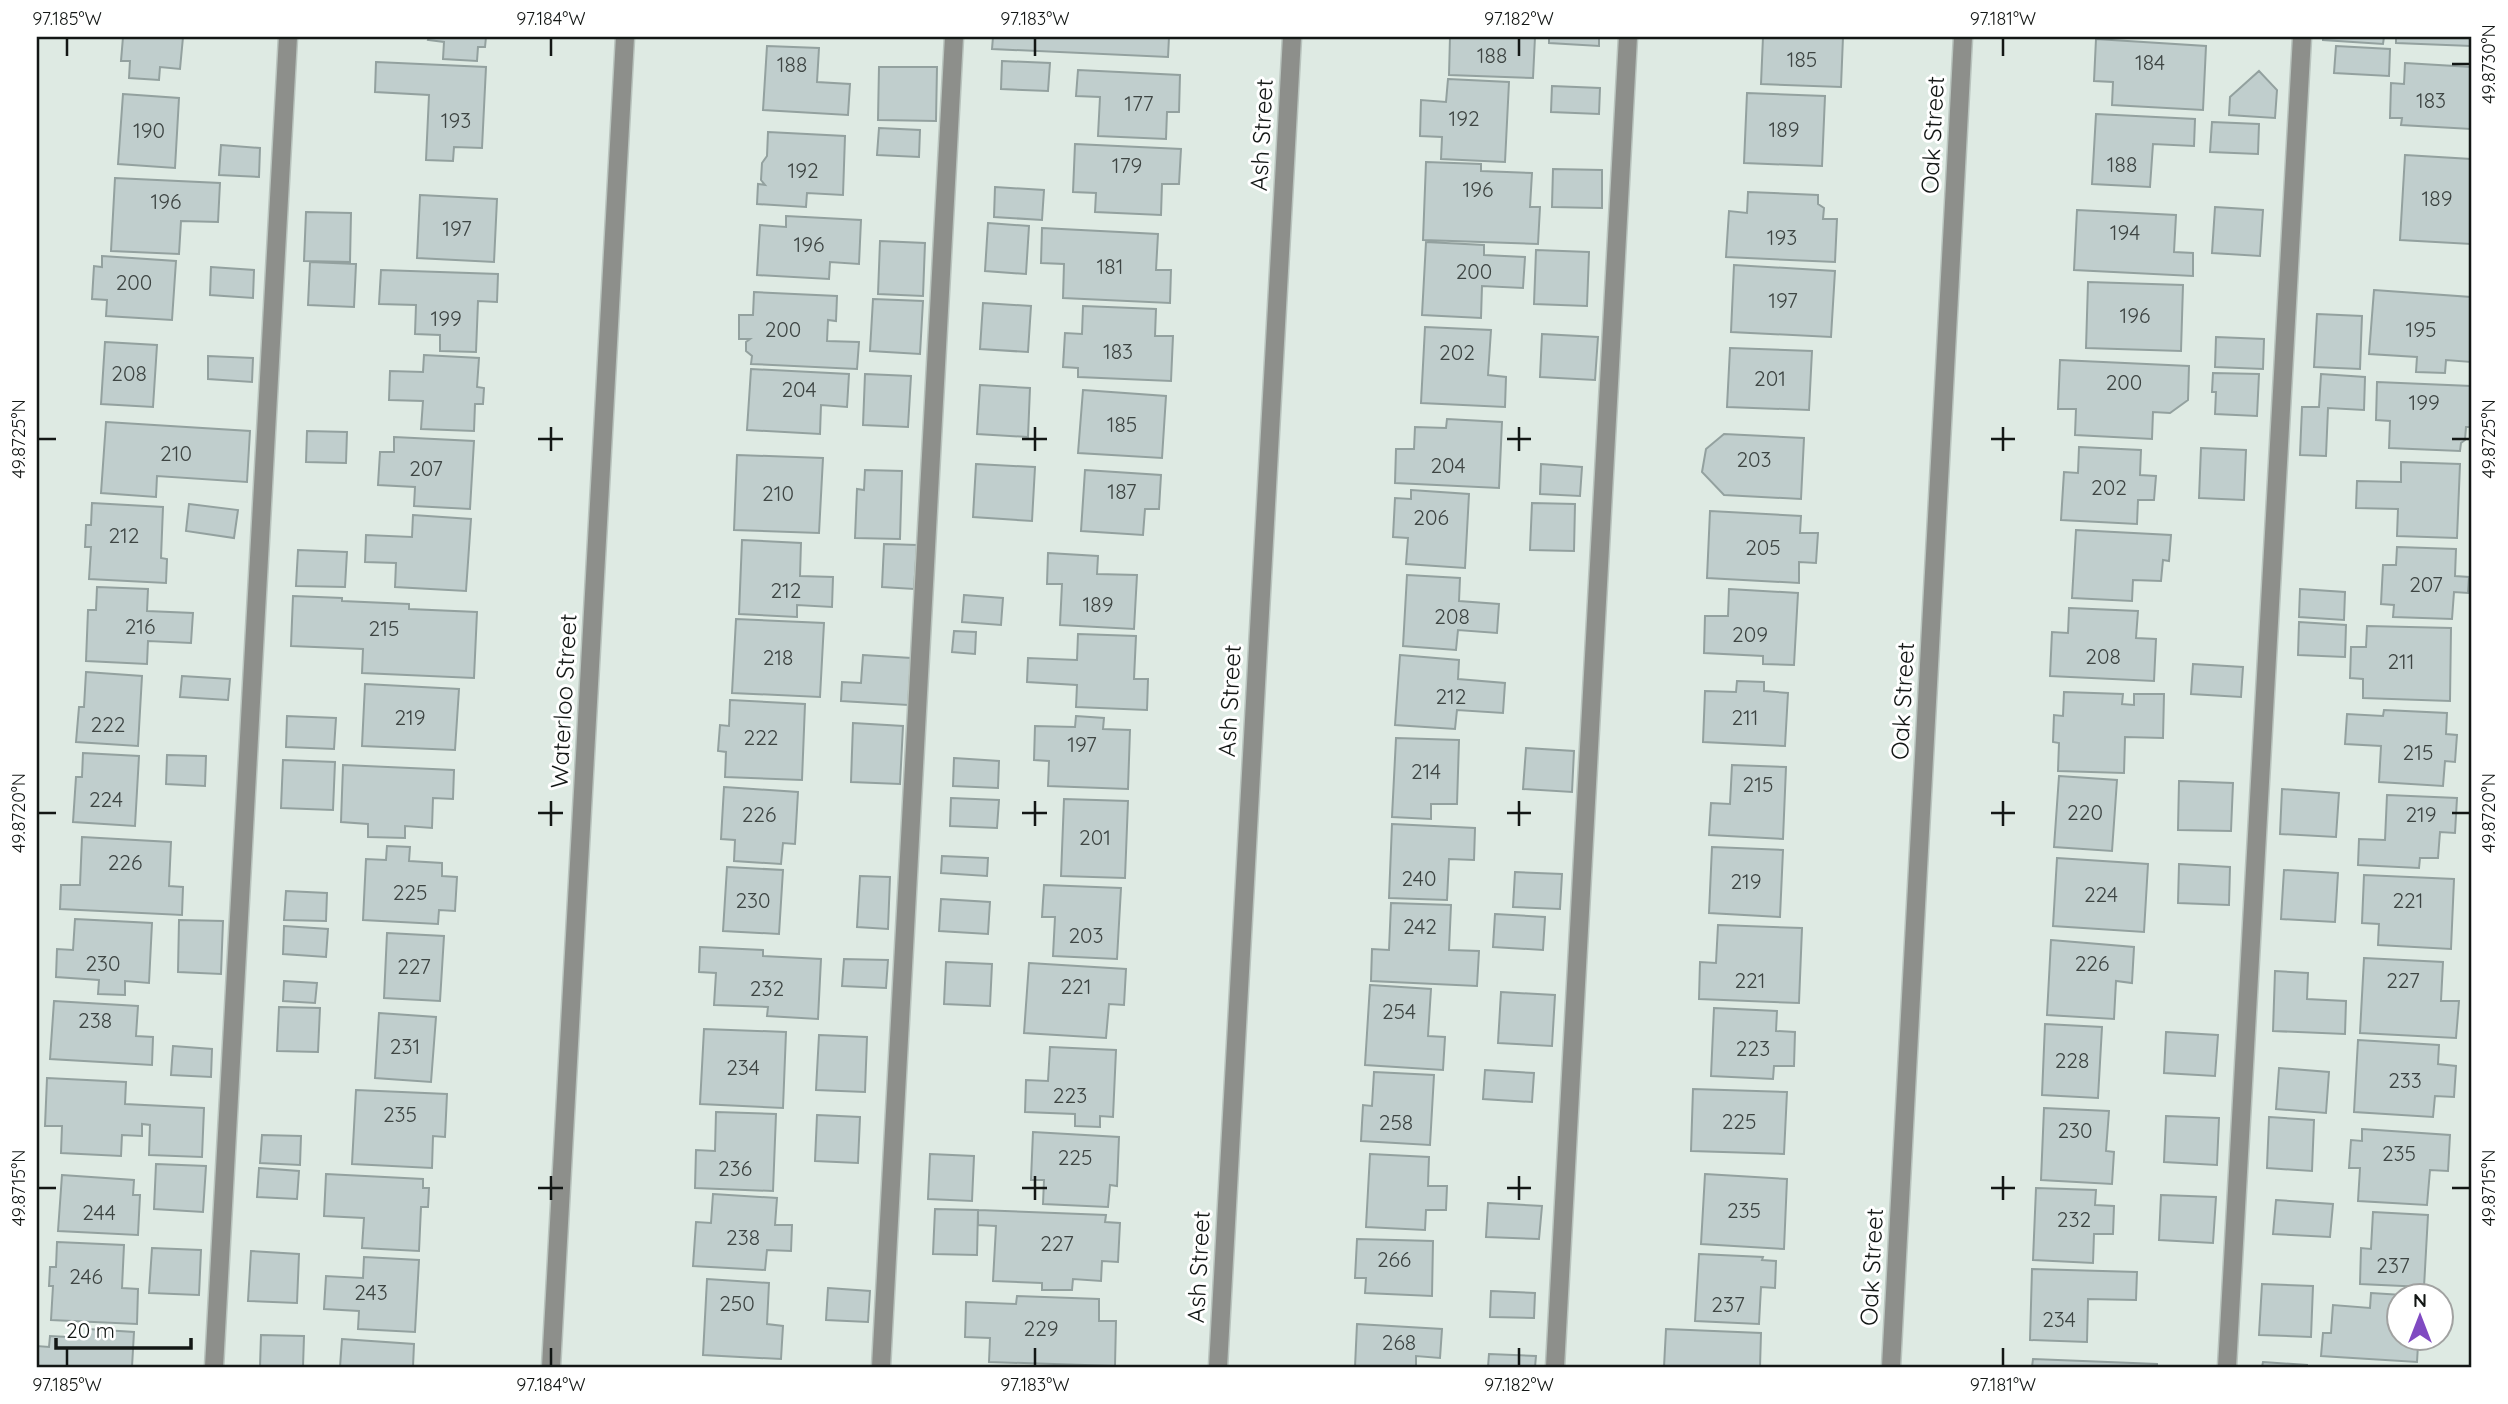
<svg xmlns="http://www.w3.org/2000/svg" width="2508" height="1404" viewBox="0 0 2508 1404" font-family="Quicksand,sans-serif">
<rect width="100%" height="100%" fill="#deeae3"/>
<path fill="#c0cecd" stroke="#93a19f" stroke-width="2" d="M123,37h60l-3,32 -20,-2 -1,13 -30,-2 1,-17h-9z
M429,37h57l-1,10h-7l-1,14 -34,-2 1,-17 -16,-2z
M993,37h176l-1,20 -176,-8z
M1450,37h85l-2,41 -84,-3z
M1549,37h50v9l-50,-3z
M1763,37h80l-2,50 -80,-3z
M2323,37h61l-1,7 -60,-4z
M2396,37h75v9l-75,-3z
M2096,39l110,7 -3,64 -91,-5 1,-23 -19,-1z
M767,46l52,2 -2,34 33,2 -2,31 -85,-5z
M2336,46l54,3 -1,27 -55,-3z
M1002,61l48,2 -2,28 -47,-2z
M376,62l110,5 -4,81 -28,-1 -1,14 -27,-1 3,-65 -54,-3z
M2405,63l66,4v62l-70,-4 1,-7h-12l1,-35 13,1z
M879,67h58l-1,54 -58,-1z
M1078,70l102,5 -1,37h-12l-1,27 -68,-3 2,-39 -24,-1z
M2259,71l18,19 -2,28 -46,-3 1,-18z
M1448,79l61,3 -4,80 -64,-3 1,-22 -22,-1 1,-36 25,2z
M1552,86l48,2 -1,26 -48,-2z
M1747,93l78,3 -3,70 -78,-3z
M123,94l56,4 -4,70 -57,-4z
M2096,114l99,5 -1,27 -41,-2 -3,43 -58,-3z
M2212,122l47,2 -1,30 -48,-2z
M879,128l41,2 -1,27 -42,-2z
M768,132l77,4 -2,59 -36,-2 -1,14 -49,-3 1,-20 7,1 -4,-5 1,-17 5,-7z
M1075,144l106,5 -2,35h-17l-1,31 -66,-3 1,-19 -23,-1z
M221,145l39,3 -1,29 -40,-2z
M2405,155l66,4v85l-71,-4z
M1426,162l55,2v7l51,2 -2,34h10l-2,37 -115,-4z
M1553,169l49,1v38l-50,-1z
M115,178l105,5 -2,39 -37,-1 -2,33 -68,-3z
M995,187l49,3 -2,30 -48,-3z
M1748,192l70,3v9l6,4 -1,11h14l-2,43 -109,-5 3,-46 18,2z
M420,195l77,4 -3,63 -77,-4z
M2215,207l48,3 -3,46 -48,-3z
M2077,210l99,5 -2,37 19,1v23l-119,-6z
M306,212l45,1 -1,49 -46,-1z
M786,216l75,4 -2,44 -29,-2 -1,17 -72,-4 3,-50 26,2z
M988,223l41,3 -3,48 -41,-3z
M1042,228l116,6 -2,36h15l-1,33 -107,-5 1,-34 -23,-1z
M880,241l45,2 -2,53 -45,-2z
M1426,242l58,3v10l41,2 -2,31 -41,-2 -1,32 -59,-3z
M1536,250l53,2 -2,54 -53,-2z
M102,256l74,5 -4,59 -66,-4 1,-16 -15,-1 2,-33 8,1z
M310,262l46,2 -2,43 -46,-2z
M1734,265l101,6 -4,66 -100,-5z
M211,267l43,3 -1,28 -43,-3z
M381,270l117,4 -1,28 -19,-1 -2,51 -36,-1v-16l-25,-1 1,-29 -37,-1z
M2088,282l95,3 -2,66 -95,-3z
M2374,290l97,7v65l-25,-2 -1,13 -29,-1 1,-15 -48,-3z
M754,292l83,4 -1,25 -8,-1 -1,21 32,1 -2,27 -106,-5 1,-8 -6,-5v-9l4,-3h-11v-24h14z
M873,299l50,2 -3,53 -50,-3z
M983,303l48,3 -3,46 -48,-3z
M1083,306l73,3 -1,27h18l-2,45 -93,-4v-9l-15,-1 2,-34 17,1z
M2317,314l45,2 -2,53 -46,-2z
M1425,327l66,3 -3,45 18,2 -1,30 -84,-4z
M1542,334l56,3 -3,43 -55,-3z
M2216,337l48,2 -1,30 -48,-2z
M105,342l52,3 -4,62 -52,-3z
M1730,348l82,3 -3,59 -82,-3z
M424,355l55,3 -2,29 7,1 -1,16h-8l-1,27 -53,-2 2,-28 -34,-1 1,-29 33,1z
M208,356l45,2 -1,24 -44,-3z
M2060,360l129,6 -1,34 -18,13 -17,-1 -1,27 -77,-4 1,-26h-18z
M751,369l98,5 -2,33 -26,-2 -1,29 -73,-4z
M2213,373l46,1 -2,42 -42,-2 1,-22h-4z
M865,374l46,2 -3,51 -45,-2z
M2321,374l44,3 -1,33 -36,-2 -2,48 -26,-1 2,-48h17z
M2377,382l94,4v41h-5l-1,13 -4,3 -1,8 -71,-3 1,-27 -14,-1z
M980,385l50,3 -2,49 -51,-3z
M1083,390l83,6 -4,62 -84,-5z
M1447,419l55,3 -3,66 -104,-5 1,-34h18l1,-22 31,1z
M106,422l144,9 -3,51 -90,-6 -1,21 -55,-4z
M307,431l40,1 -1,31 -40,-1z
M1724,434l80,4 -3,61 -77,-4 -22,-23 4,-23z
M394,437l80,4 -4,68 -56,-3 1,-19 -37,-2 2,-33h14z
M2079,447l62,3 -1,25 16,1 -2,24h-16l-1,24 -76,-4 3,-48 14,1z
M2201,448l45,2 -2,50 -45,-2z
M737,455l86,3 -4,75 -85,-3z
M2401,462l59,2 -3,74 -60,-2 1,-27 -42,-1 1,-27 44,1z
M976,464l59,3 -3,54 -59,-4z
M1541,464l41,3 -2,29 -40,-2z
M865,470l37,1 -2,68 -45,-1 2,-49 7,1z
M1085,470l76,5 -2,34h-14l-2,26 -62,-4z
M1411,490l58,4 -4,74 -59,-4 2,-26 -15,-1 2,-39 16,1z
M92,503l71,4 -2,51 6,1 -1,24 -77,-4 2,-32h-6l1,-22h5z
M1532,503l43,1 -1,47 -44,-1z
M189,504l49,6 -4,28 -48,-7z
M1710,511l91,5 -1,17h18l-2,30 -17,-1v21l-92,-5z
M413,515l58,4 -5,72 -71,-4 1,-24 -31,-1 1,-27 46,2z
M2076,530l95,5 -2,26 -6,-1 -2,21 -28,-1 -1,21 -60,-3z
M742,540l59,3 -1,33 33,1 -1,30 -35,-2v12l-58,-3z
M884,544l33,1 -3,44 -32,-2z
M2397,547l59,2 -1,27 14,1 -1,16 -14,-1 -2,27 -59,-2 1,-12 -13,-1 2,-39h13z
M298,550l49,2 -2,35 -49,-1z
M1048,553l50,3 -1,18 40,1 -3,54 -74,-4 2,-41h-15z
M1407,575l53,3 -1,23 40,3 -2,29 -39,-3 -2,20 -53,-4z
M97,587l51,2 -1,22 46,2 -2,30 -43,-2 -1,23 -61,-3 2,-51h8z
M1729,589l69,4 -4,72 -31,-1v-8l-59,-3 1,-37h23z
M2300,589l45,3 -1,28 -45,-3z
M964,595l39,3 -2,27 -39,-3z
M293,596l49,2v3l67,3v5l68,3 -3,66 -112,-5 1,-24 -72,-3z
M2069,608l69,3 -2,27 20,1 -2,42 -104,-5 2,-44 16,1z
M736,619l88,4 -4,74 -88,-4z
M2299,622l47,3 -1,32 -47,-2z
M2367,626l84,2 -1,73 -87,-3v-19l-13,-1 1,-31h15z
M954,631l22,1 -1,22 -23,-2z
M1078,634l58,2 -2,43h14l-1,31 -71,-3 1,-22 -50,-3 1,-24 49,2z
M863,655l48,3 -3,47 -67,-4 1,-19 19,1z
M1400,655l59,5 -1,19 47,4 -2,30 -46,-3 -2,19 -60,-4z
M2193,664l50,3 -2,30 -50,-3z
M86,672l56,4 -4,70 -62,-4 3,-35h5z
M182,676l48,3 -2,21 -48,-3z
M1737,681l27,1v9l24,2 -3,53 -82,-4 2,-51 31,1z
M365,684l94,5 -4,61 -93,-4z
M2064,692l59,2 -1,10 12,1v-11h30l-1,44 -38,-1 -1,36 -66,-2 1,-28 -6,-1 1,-27 9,1z
M730,700l75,4 -3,76 -77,-3 1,-25 -8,-1 2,-26 9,1z
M2384,710l63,3 -1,21 11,1 -2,27 -10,-1 -2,25 -64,-4 2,-36 -36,-2 2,-30 36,2z
M287,716l49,2 -2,31 -48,-2z
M1076,716l28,2 -1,11 27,1 -2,59 -80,-3 1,-25 -15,-1 1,-34 40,1z
M853,723l50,3 -3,58 -49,-2z
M1396,738l63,2 -2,64h-26v15l-39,-2z
M1526,748l48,3 -2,41 -49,-3z
M83,753l56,3 -4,70 -62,-4 3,-45h6z
M167,755l39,1 -1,30 -39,-2z
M954,758l45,3 -1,27 -45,-2z
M283,760l52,2 -2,48 -52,-2z
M343,765l111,5 -1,29 -20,-1 -1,30 -27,-2v12l-37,-1v-13l-27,-2z
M1732,765l54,2 -3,72 -74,-4 2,-32 19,1z
M2059,776l58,4 -5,71 -58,-4z
M2179,781l54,2 -2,48 -53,-1z
M724,787l74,5 -3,52 -12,-1 -2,21 -47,-3 1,-21 -14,-1z
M2282,789l57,4 -3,44 -56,-3z
M2387,795l70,3 -2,35 -15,-1 -2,26h-18l-1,10 -61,-3 1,-26 26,1z
M951,798l48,2 -2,28 -47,-2z
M1064,799l64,2 -3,77 -64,-2z
M1392,824l83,4 -1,32 -25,-1 -2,41 -58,-2z
M82,837l89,5 -2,44 14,1 -1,28 -122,-6 1,-24h19z
M387,846l23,1 -1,14 33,2v13l15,1 -2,34 -16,-1 -1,14 -75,-4 3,-61 20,1z
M1712,847l71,3 -3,67 -71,-4z
M942,856l46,2 -1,18 -46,-3z
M2057,858l91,6 -4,68 -91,-6z
M2179,864l51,3 -1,38 -51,-2z
M727,867l56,3 -4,64 -56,-3z
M2284,870l54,3 -3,49 -54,-3z
M1515,872l47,2 -2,35 -47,-2z
M2364,875l90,4 -3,70 -73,-4 1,-21 -17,-1z
M860,876l30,1 -2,52 -31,-2z
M1044,885l77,3 -4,71 -64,-3 2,-39h-13z
M286,891l41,2 -1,28 -42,-1z
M941,899l49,3 -2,32 -49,-3z
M1391,903l60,2 -2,45 30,1 -2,35 -106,-5 1,-32 17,1z
M1495,914l50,3 -2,33 -50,-3z
M75,919l77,4 -3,60 -24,-2v14l-27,-1 1,-14 -43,-3 1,-28 16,1z
M179,920l44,1 -2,53 -43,-2z
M1718,925l84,3 -3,75 -100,-4 1,-37 16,1z
M284,926l44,3 -2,28 -43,-3z
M387,933l57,3 -4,65 -56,-3z
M2051,940l83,7 -2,36 -16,-2 -2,38 -67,-4z
M700,947l63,3v6l58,3 -3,60 -51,-3 1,-9 -54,-2 2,-32 -17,-1z
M2364,958l79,4 -2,39h18l-3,37 -96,-5z
M844,959l44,1 -2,28 -44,-2z
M946,962l46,2 -2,42 -46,-2z
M1029,963l97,6 -2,36 -15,-1 -3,34 -82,-5z
M2275,971l33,2 -1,26 39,2 -1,33 -72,-3z
M284,981l33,2 -2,20 -32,-2z
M1370,985l61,4 -3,47 17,1 -2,33 -78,-5z
M1501,992l54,3 -3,51 -54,-3z
M54,1001l84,5 -2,30 17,1 -1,28 -102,-6z
M279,1007l41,1 -2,44 -41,-1z
M1714,1008l63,3 -1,20 19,1 -1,34h-20l-1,13 -62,-3z
M379,1013l57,4 -5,65 -56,-4z
M2045,1024l57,3 -4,71 -56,-3z
M704,1029l82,3 -3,76 -83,-4z
M2166,1032l52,3 -3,41 -51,-3z
M819,1035l48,2 -2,55 -49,-2z
M2358,1040l81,5 -1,19 18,2 -2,31 -19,-1 -2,21 -79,-5z
M173,1046l39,3 -1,28 -40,-2z
M1050,1047l66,3 -3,67 -13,-1v11l-25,-1v-12l-50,-2 1,-32 22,1z
M2279,1068l50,4 -3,41 -50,-4z
M1485,1070l49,3 -2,29 -49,-3z
M1374,1072l60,3 -4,70 -69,-4 2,-36 9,1z
M47,1078l79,4 -1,22 79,4 -2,49 -53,-2 1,-30 -8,-1v12l-20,-1 -1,21 -60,-3 1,-27h-17z
M1693,1089l94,3 -3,62 -93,-3z
M356,1090l91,4 -2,43 -12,-1 -1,32 -80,-4z
M2044,1108l65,3 -3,40 8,1 -2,32 -71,-4z
M716,1112l60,2 -3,77 -78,-3 1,-38 19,1z
M817,1115l43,2 -2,46 -43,-2z
M2166,1116l53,2 -2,47 -53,-3z
M2269,1117l45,3 -2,51 -45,-3z
M2362,1129l88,6 -2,36 -18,-1 -3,35 -69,-4 2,-33h-11l2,-28 11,1z
M1033,1132l86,5 -2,49 -7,-1 -2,22 -65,-3 1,-24h-13z
M262,1135l39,1 -1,29 -40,-2z
M930,1154l44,2 -2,45 -44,-2z
M1370,1154l59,3 -1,29h19l-1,24h-20l-1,20 -59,-3z
M156,1164l50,2 -3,46 -49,-3z
M259,1168l40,3 -2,28 -40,-2z
M326,1174l97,5v9h6l-1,19h-7l-2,44 -57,-3 2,-30 -40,-2z
M1705,1174l82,5 -3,70 -83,-5z
M62,1175l72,5 -1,15h7l-2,40 -80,-4z
M2036,1188l60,2 -1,15 19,1 -1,28h-19l-1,29 -60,-3z
M713,1194l64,4 -2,27h17l-1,26 -24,-1 -2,20 -72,-4 3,-44 15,1z
M2161,1195l55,2 -3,46 -54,-3z
M2276,1200l57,4 -3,33 -57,-3z
M1488,1203l54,3 -3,33 -53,-2z
M935,1209l43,1 -1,45 -44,-1z
M978,1210l128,5 -1,7 15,1 -2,39 -16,-1 -1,20 -28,-2 -1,11h-30v-7l-49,-2 3,-55 -18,-1z
M2373,1212l55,3 -4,72 -64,-3 1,-36 10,1z
M1357,1239l76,2 -1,55 -67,-3 1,-15h-11z
M57,1242l67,3 -2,43 16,1 -1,35 -86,-4 2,-34h-4l1,-19h6z
M152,1248l49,2 -2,45 -50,-2z
M251,1251l48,3 -2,49 -49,-2z
M1699,1254l64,3 -1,3 14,1 -1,27 -14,-1 -2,37 -64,-3z
M364,1257l55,3 -4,72 -57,-3 1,-18 -35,-2 2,-33 37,2z
M2032,1269l105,3 -1,28 -48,-1 -1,43 -57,-2z
M707,1279l62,4 -2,41 16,2 -2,33 -78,-4z
M2262,1284l51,2 -2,51 -52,-2z
M828,1288l42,3 -2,31 -42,-2z
M1491,1291l44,2 -1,25 -44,-1z
M2371,1293l48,3h-19v42h34l-1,8 -15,-1 -1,17 -96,-6 2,-23h8l2,-28 37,3z
M1017,1296l82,3v22h17l-1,45 -126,-4 1,-24 -25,-1 1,-35 50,2z
M1357,1324l85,5 -2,29 -24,-2v11h-61z
M88,1329l46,3 -2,35h-95v-21l12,1 1,-11 38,2z
M1666,1329l95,4 -1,34h-96z
M261,1335l43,1 -1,31h-43z
M342,1339l72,5 -1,23h-73z
M1489,1354l47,2 -1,11h-47z
M2033,1359l124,5v3h-125z
M2263,1362l44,3v2h-45z"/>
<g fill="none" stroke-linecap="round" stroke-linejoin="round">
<g stroke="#b9c4be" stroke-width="21">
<path id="minor" d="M214,1367l74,-1330
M551,1367l74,-1330
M881,1367l73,-1330
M1218,1367l74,-1330
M1555,1367l73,-1330
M1891,1367l72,-1330
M2227,1367l75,-1330"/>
</g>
<use href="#minor" stroke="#8d8f8b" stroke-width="18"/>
</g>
<path fill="none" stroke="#131715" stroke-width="2.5" d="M67,38v18M551,38v18M1035,38v18M1519,38v18M2003,38v18M2452,64h18M551,427v24M1035,427v24M1519,427v24M2003,427v24M38,439h18M538,439h25M1022,439h25M1507,439h24M1991,439h24M2452,439h18M551,801v25M1035,801v25M1519,801v25M2003,801v25M38,813h18M538,813h25M1022,813h25M1507,813h24M1991,813h24M2452,813h18M551,1176v24M1035,1176v24M1519,1176v24M2003,1176v24M38,1188h18M538,1188h25M1022,1188h25M1507,1188h24M1991,1188h24M2452,1188h18M67,1348v18M551,1348v18M1035,1348v18M1519,1348v18M2003,1348v18"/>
<g text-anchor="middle" stroke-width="6" stroke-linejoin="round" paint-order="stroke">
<g font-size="21" fill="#3e4543">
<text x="1492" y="63">188</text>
<text x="1802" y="67">185</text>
<text x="2150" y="70">184</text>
<text x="792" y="72">188</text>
<text x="2431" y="108">183</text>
<text x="1139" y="111">177</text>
<text x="1464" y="126">192</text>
<text x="456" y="128">193</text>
<text x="1784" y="137">189</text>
<text x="149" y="138">190</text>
<text x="2122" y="172">188</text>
<text x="1127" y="173">179</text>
<text x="803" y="178">192</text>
<text x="1478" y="197">196</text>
<text x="2437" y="206">189</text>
<text x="166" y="209">196</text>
<text x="457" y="236">197</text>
<text x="2125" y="240">194</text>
<text x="1782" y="245">193</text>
<text x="809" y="252">196</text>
<text x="1110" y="274">181</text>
<text x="1474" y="279">200</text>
<text x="134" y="290">200</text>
<text x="1783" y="308">197</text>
<text x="2135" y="323">196</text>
<text x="446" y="326">199</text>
<text x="783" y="337">200</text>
<text x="2421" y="337">195</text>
<text x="1118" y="359">183</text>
<text x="1457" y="360">202</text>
<text x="129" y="381">208</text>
<text x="1770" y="386">201</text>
<text x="2124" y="390">200</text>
<text x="799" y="397">204</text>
<text x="2424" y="410">199</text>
<text x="1122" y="432">185</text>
<text x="176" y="461">210</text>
<text x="1754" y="467">203</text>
<text x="1448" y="473">204</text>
<text x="426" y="476">207</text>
<text x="2109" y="495">202</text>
<text x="1122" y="499">187</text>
<text x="778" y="501">210</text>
<text x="1431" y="525">206</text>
<text x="124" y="543">212</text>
<text x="1763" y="555">205</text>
<text x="2426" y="592">207</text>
<text x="786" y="598">212</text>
<text x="1098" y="612">189</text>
<text x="1452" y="624">208</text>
<text x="140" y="634">216</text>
<text x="384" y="636">215</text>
<text x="1750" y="642">209</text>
<text x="2103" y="664">208</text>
<text x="778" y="665">218</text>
<text x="2401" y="669">211</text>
<text x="1451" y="704">212</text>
<text x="410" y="725">219</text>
<text x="1745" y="725">211</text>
<text x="108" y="732">222</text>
<text x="761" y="745">222</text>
<text x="1082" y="752">197</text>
<text x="2418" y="760">215</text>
<text x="1426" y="779">214</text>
<text x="1758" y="792">215</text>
<text x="106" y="807">224</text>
<text x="2085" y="820">220</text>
<text x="759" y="822">226</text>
<text x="2421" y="822">219</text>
<text x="1095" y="845">201</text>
<text x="125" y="870">226</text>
<text x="1419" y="886">240</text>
<text x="1746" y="889">219</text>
<text x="410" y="900">225</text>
<text x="2101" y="902">224</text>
<text x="753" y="908">230</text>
<text x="2408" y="908">221</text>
<text x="1420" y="934">242</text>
<text x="1086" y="943">203</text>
<text x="103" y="971">230</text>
<text x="2092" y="971">226</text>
<text x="414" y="974">227</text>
<text x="1750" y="988">221</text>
<text x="2403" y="988">227</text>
<text x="1076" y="994">221</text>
<text x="767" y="996">232</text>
<text x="1399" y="1019">254</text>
<text x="95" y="1028">238</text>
<text x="405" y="1054">231</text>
<text x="1753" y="1056">223</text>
<text x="2072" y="1068">228</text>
<text x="743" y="1075">234</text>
<text x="2405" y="1088">233</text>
<text x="1070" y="1103">223</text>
<text x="400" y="1122">235</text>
<text x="1739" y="1129">225</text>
<text x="1396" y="1130">258</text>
<text x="2075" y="1138">230</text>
<text x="2399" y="1161">235</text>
<text x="1075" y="1165">225</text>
<text x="735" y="1176">236</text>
<text x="1744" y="1218">235</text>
<text x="99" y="1220">244</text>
<text x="2074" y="1227">232</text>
<text x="743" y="1245">238</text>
<text x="1057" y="1251">227</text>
<text x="1394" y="1267">266</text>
<text x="2393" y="1273">237</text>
<text x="86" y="1284">246</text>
<text x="371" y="1300">243</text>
<text x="737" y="1311">250</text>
<text x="1728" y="1312">237</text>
<text x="2059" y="1327">234</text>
<text x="1041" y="1336">229</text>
<text x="1399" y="1350">268</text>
</g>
<g font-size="24" fill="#131715" stroke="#fff">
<text transform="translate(1262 135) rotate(-87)" y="8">Ash Street</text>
<text transform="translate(1933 135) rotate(-87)" y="8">Oak Street</text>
<text transform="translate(564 701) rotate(-87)" y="8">Waterloo Street</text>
<text transform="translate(1230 701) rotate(-87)" y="8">Ash Street</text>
<text transform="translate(1903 701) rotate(-87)" y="8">Oak Street</text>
<text transform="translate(1199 1267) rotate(-87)" y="8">Ash Street</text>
<text transform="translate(1872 1267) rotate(-87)" y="8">Oak Street</text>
</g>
</g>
<rect width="2508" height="1404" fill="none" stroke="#ffffff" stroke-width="77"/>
<g transform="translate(2420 1317)"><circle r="33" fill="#ffffff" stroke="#a1a2a1" stroke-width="2"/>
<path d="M0-5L12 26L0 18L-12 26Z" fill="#804ac2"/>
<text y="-10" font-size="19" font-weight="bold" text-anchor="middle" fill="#131715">N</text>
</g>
<path d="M56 1338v10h135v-10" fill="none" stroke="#131715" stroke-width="3.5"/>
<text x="66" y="1338" font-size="21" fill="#131715" stroke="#ffffff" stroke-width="5" paint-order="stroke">20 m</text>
<rect x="38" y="38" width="2432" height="1328" fill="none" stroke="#131715" stroke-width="2.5"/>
<g font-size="18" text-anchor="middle" fill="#131715">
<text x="67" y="25">97.185°W</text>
<text x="551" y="25">97.184°W</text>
<text x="1035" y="25">97.183°W</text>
<text x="1519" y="25">97.182°W</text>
<text x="2003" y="25">97.181°W</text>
<text transform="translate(2489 64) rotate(-90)" y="6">49.8730°N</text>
<text transform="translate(19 439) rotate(-90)" y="6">49.8725°N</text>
<text transform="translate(2489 439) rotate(-90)" y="6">49.8725°N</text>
<text transform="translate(19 813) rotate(-90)" y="6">49.8720°N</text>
<text transform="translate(2489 813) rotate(-90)" y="6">49.8720°N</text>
<text transform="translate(19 1188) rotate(-90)" y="6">49.8715°N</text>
<text transform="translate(2489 1188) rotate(-90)" y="6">49.8715°N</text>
<text x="67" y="1391">97.185°W</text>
<text x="551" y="1391">97.184°W</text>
<text x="1035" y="1391">97.183°W</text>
<text x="1519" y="1391">97.182°W</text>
<text x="2003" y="1391">97.181°W</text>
</g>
</svg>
